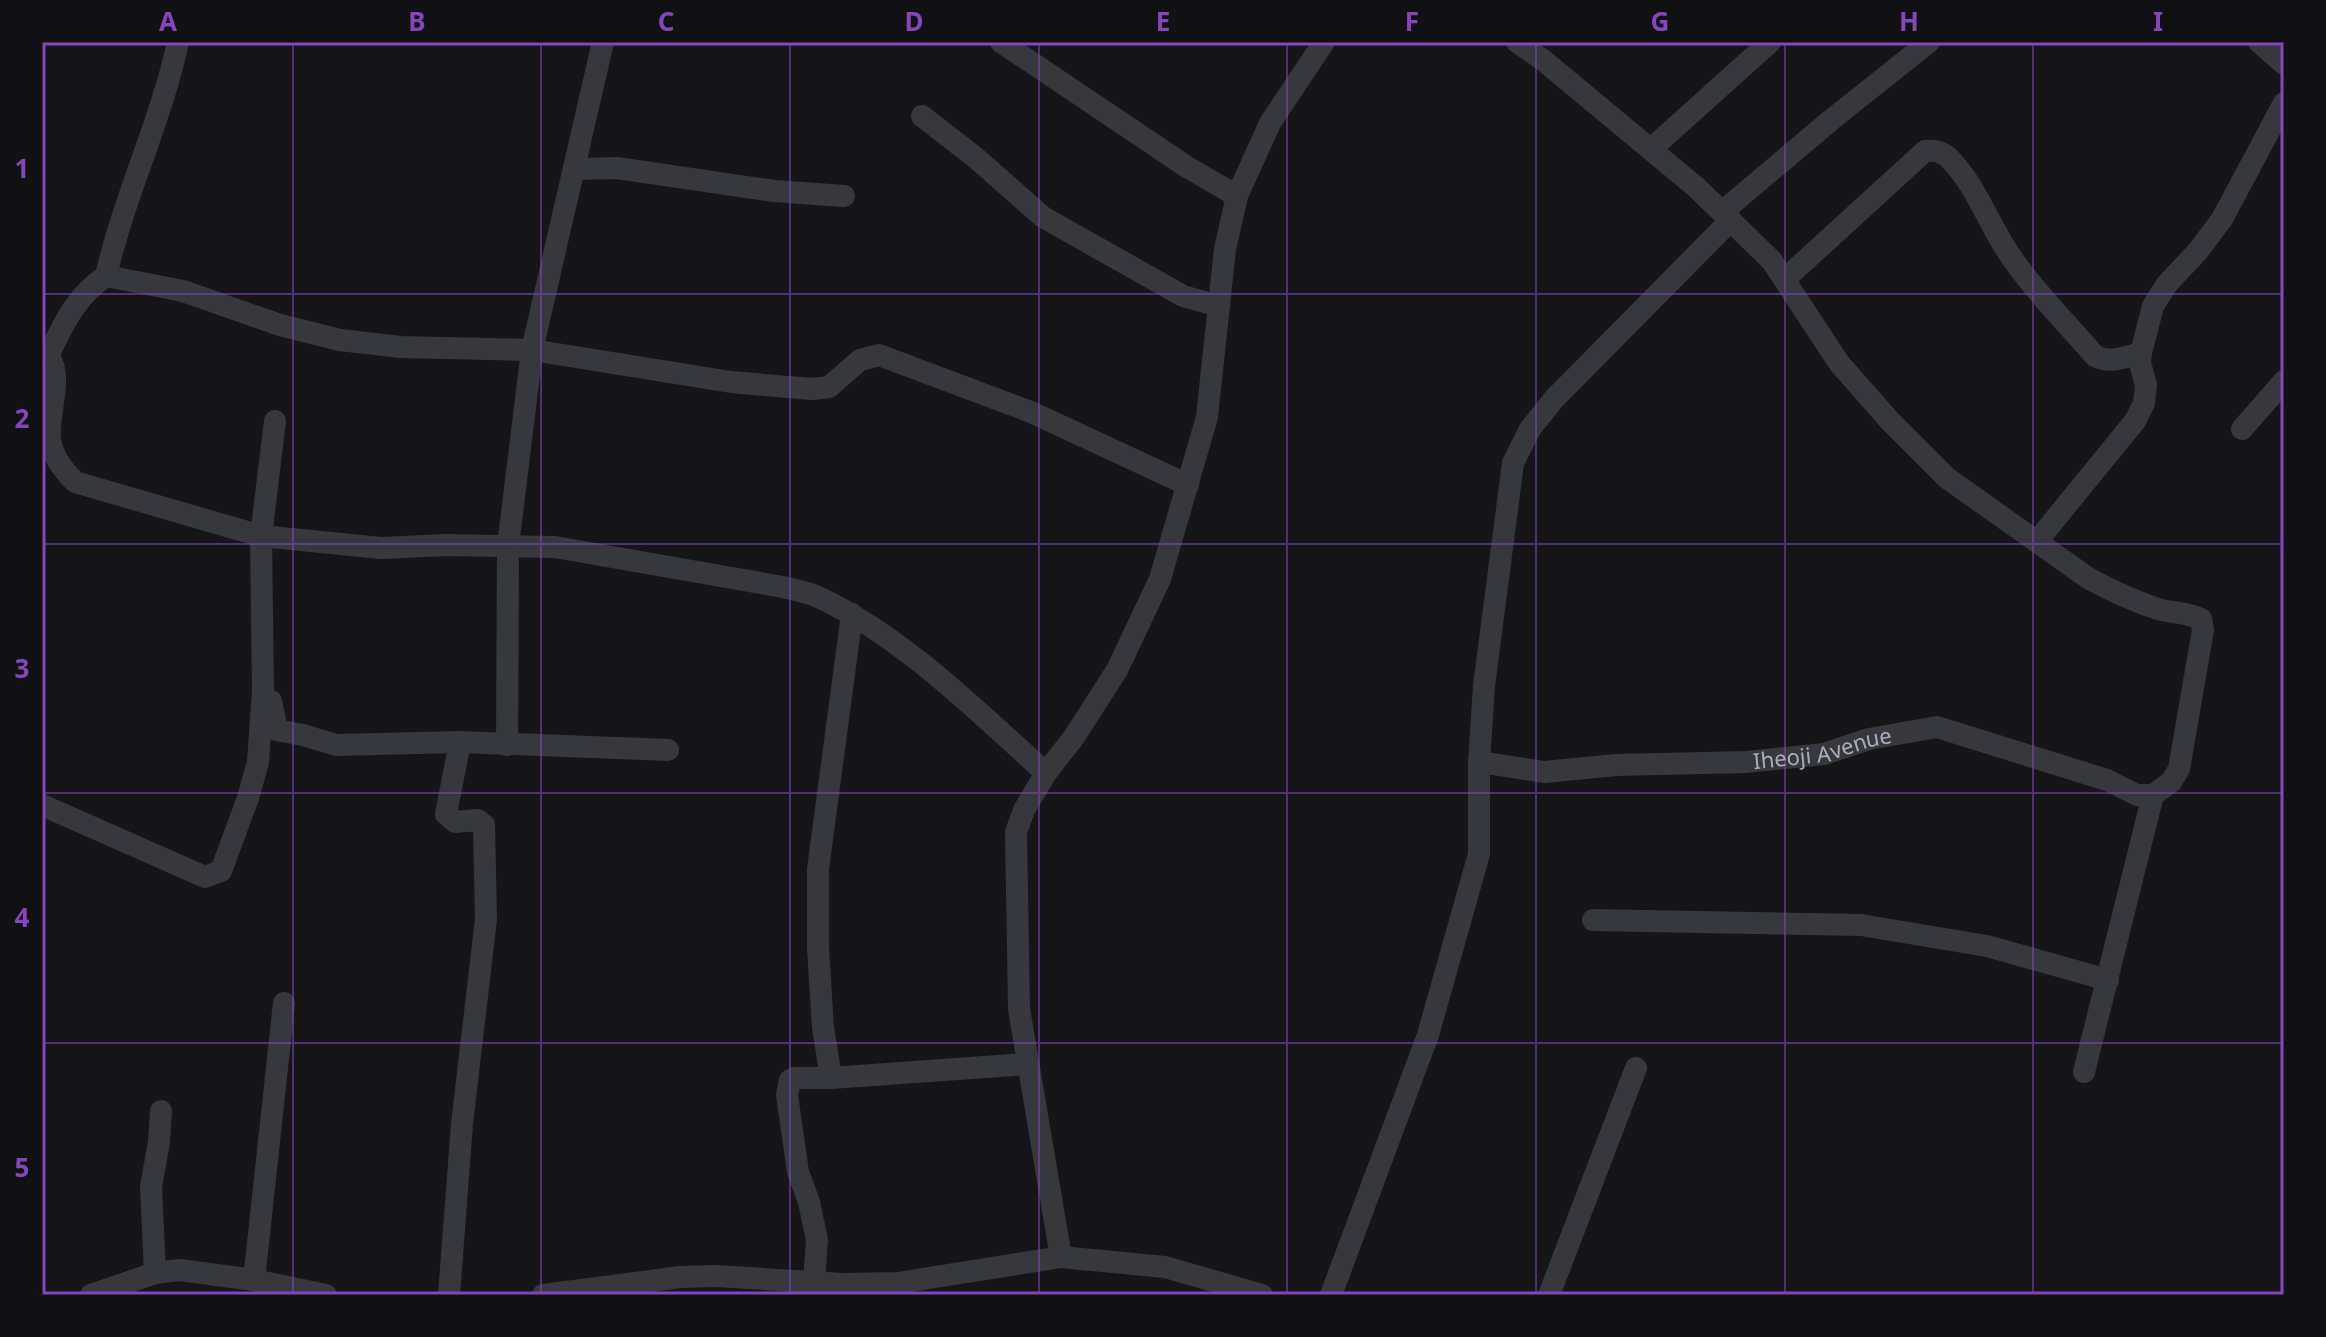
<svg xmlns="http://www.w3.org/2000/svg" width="2326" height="1337" viewBox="0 0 2326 1337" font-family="'Noto Sans',sans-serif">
<rect width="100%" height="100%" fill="#161618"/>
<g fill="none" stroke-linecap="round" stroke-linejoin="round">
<g stroke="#37383d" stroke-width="22">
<path d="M1001,42l186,125 50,29"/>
<path d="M1517,42l26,18 154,128 75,73 67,102 51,58 57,57 141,100c22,12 45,23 70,31 14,4 28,3 43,10l2,11 -24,139 -8,13 -18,13 -69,277"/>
<path d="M2259,42l25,22"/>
<path d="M922,116l54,42 67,59 140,79 36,10"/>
<path d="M1651,149l119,-107"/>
<path d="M574,169l43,-1 157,23 70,5"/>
<path d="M1722,212l109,-92 98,-78"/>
<path d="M106,276c18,-80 55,-154 72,-234"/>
<path d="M1785,279l140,-128c8,-1 16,0 23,6 26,26 37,58 56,89 25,40 60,74 91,110 15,8 30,1 46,-3"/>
<path d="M42,347c26,26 5,61 8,92 2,17 13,31 25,43l186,54 120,12 65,-3 109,2 228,40c12,3 24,5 35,10 83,38 160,115 228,176"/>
<path d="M49,354c15,-31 27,-58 57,-78l77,15 97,34 60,15 61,7 131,3 199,32 81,7 17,-2 31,-27 19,-5 152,57 157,73"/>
<path d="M2242,429l42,-48"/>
<path d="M2038,540l97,-119 9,-18 2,-18 -6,-22 1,-10 12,-47 14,-22 31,-33 24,-32 62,-116"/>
<path d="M271,701l6,29 26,5 33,10 124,-3 208,8"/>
<path d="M507,745l1,-199 24,-196 71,-308"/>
<path id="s1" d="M1479,762l65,10 72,-7 130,-3 78,-8 45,-15 68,-12 170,53 30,15h16"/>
<path d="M42,805l163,72 16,-6 27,-73 10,-36 5,-72 -2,-154 14,-115"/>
<path d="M1593,920l268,5 126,21 121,34"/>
<path d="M831,1078l-8,-51 -5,-78v-80l34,-255"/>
<path d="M1061,1257l-42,-248 -3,-177 8,-22 22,-37 28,-36 43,-67 43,-91 47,-162 18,-168 12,-53 33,-73 54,-81"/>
<path d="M155,1273l-4,-86 8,-45 2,-31"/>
<path d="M254,1280l30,-277"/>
<path d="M814,1281l3,-41 -8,-38 -11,-30 -11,-77 3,-15 4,-2h37l196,-14"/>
<path d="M91,1295l64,-22 25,-3 74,10 72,15"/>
<path d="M449,1295l13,-171 24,-205 -2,-94 -6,-5 -23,2 -9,-8 14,-72"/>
<path d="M543,1295l138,-18 35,-1 127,8 55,-1 163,-26 104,10 97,28"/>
<path d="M1331,1295l97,-260 51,-181v-92l5,-76 29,-223 17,-34 24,-30 177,-179"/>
<path d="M1549,1295l87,-227"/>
</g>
</g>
<path fill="none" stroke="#8446be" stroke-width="2" stroke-opacity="0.55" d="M293,42v1253M541,42v1253M790,42v1253M1039,42v1253M1287,42v1253M1536,42v1253M1785,42v1253M2033,42v1253M42,294h2242M42,544h2242M42,793h2242M42,1043h2242"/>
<g text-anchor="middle" stroke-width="6" stroke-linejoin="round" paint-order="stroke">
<g font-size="22" fill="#a8adb8" stroke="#111113">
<text dy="8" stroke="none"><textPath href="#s1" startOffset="346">Iheoji Avenue</textPath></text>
</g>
</g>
<rect width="2326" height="1337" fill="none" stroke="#111113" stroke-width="88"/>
<rect x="44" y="44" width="2238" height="1249" fill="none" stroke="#8446be" stroke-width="3"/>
<g font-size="26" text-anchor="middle" font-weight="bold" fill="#8446be">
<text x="168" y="31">A</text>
<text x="417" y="31">B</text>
<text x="666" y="31">C</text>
<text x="914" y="31">D</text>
<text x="1163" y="31">E</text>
<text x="1412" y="31">F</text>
<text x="1660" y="31">G</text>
<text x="1909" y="31">H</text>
<text x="2158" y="31">I</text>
<text x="22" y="178">1</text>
<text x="22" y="428">2</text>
<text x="22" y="678">3</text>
<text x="22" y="927">4</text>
<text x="22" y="1177">5</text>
</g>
</svg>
